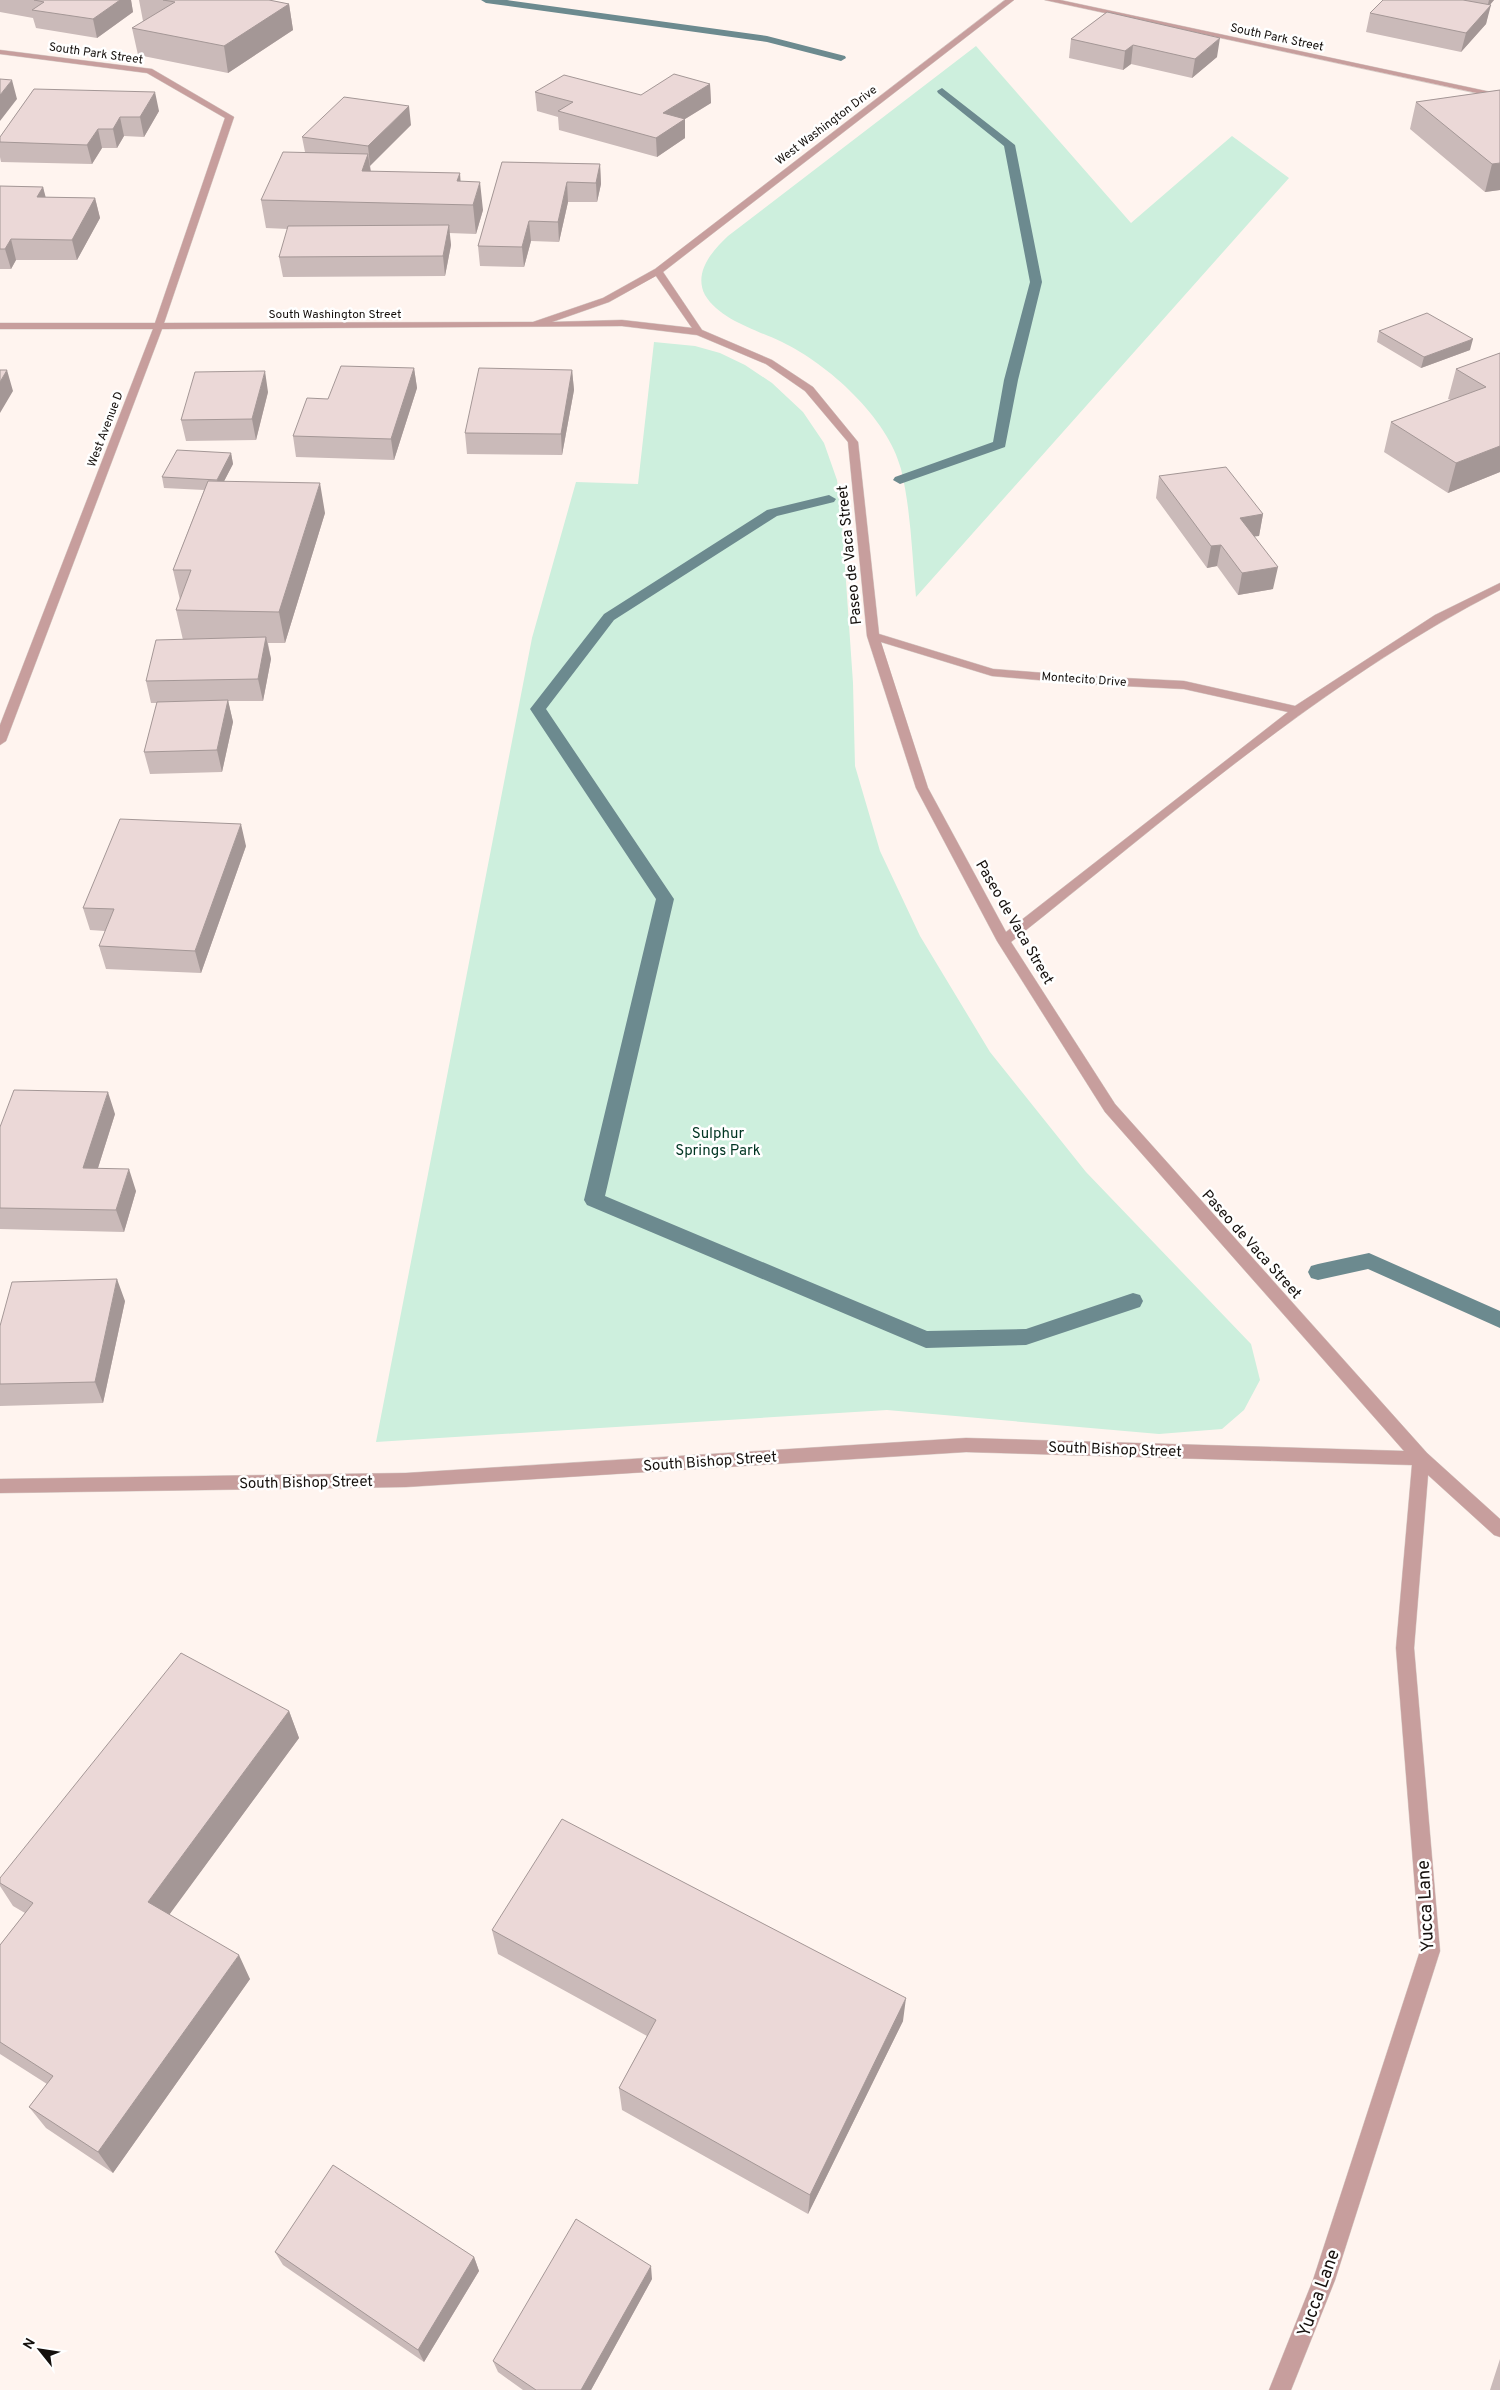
<svg xmlns="http://www.w3.org/2000/svg" width="1500" height="2390" viewBox="0 0 1500 2390" font-family="Overpass,sans-serif">
<rect width="100%" height="100%" fill="#fff4ef"/>
<path fill="#cdefdd" d="M976,46l155,177 101,-87 57,42 -373,419c-4,-42 -5,-87 -15,-128 -13,-51 -73,-105 -119,-127 -25,-12 -62,-22 -77,-47 -12,-23 8,-45 23,-59z
M654,342l41,4 25,7 25,12 27,18 31,29 21,31 13,37 4,29 12,174 2,83 25,85 40,85 70,116 96,120 165,172 9,36 -16,30 -22,19 -63,5 -272,-24 -511,32 156,-804 44,-156 62,2z"/>
<g fill="none" stroke-linecap="round" stroke-linejoin="round">
<path fill="#6c8a8f" fill-rule="evenodd" d="M481,0h26l260,36 78,20 1,2 -5,3 -74,-19 -281,-39z
M942,88l73,57 27,137 -24,98 -13,67 -105,37 -7,-4 2,-3 98,-35 11,-62 26,-98 -26,-136 -66,-53 -1,-2z
M829,495l7,4 -2,3 -57,14 -163,104 -68,89 128,190 -69,297 322,135 99,-2 107,-36 7,2 3,6 -3,6 -114,38 -100,3 -339,-143 -3,-5 72,-301 -126,-190 74,-95 163,-104z
M1369,1253l131,58v17l-132,-59 -50,11 -7,-2 -3,-6 3,-6 7,-2z"/>
<g stroke="#dad0cb" stroke-width="1">
<path id="minor" d="M1005,0h9l-351,272 39,58 70,30 41,27 45,55 21,192 114,35 90,7 101,5 111,25 140,-91 65,-32v7c-179,92 -332,228 -489,352l104,162 312,349 73,66v18l-6,-2 -66,-60 -14,173 26,303 -105,329 -44,110h-22l44,-110 107,-329 -24,-303 16,-183 -446,-13 -560,35 -406,6v-14l406,-6 560,-35 438,13 -299,-339 -108,-171 -81,-153 -49,-152 -19,-194 -43,-51 -39,-27 -69,-29 -75,-9 -460,3 -156,412 -6,4v-20l153,-396h-153v-6h155l70,-205 -78,-45 -147,-19v-4l152,19 82,48 -70,206 369,-1 70,-24 52,-29zM656,276l36,52 -70,-8 -70,2 57,-20zM881,642l111,34 91,8 101,5 104,23 -282,220 -78,-144z
M1045,0h15l440,94v4z"/>
</g>
<use href="#minor" fill="#c79e9d" fill-rule="evenodd"/>
</g>
<path fill="#cabab9" d="M0,0h131l2,12 -36,26 -61,-10 -3,-10 -33,-6z
M139,0h130l20,4 4,26 -65,43 -90,-18 -6,-27 12,-7h-1z
M1383,0h111l-4,5 -4,19 -25,28 -95,-20 4,-19z
M1107,12l110,45 -25,21 -61,-14 -8,6 -54,-12 2,-19z
M710,84l1,19 -26,16v19l-28,19 -98,-27 -1,-13 -21,-6 -2,-19 106,3z
M34,89l125,22 -15,26 -20,-1 -7,12h-15l-10,16 -91,-2 -1,-5v-20z
M1500,90v100l-15,2 -75,-63 6,-27z
M411,125l-41,40 1,6 89,10 23,29 -7,24 -27,-1 2,12 -6,31 -162,1 -4,-20 9,-28 -22,-1 -5,-28 44,-48 -3,-15z
M502,162l98,2 1,20 -4,18h-29l-9,40 -28,-1 -7,26 -44,-1 -2,-20z
M0,186l43,1 2,10 50,1 5,20 -23,42h-61l-5,9h-11z
M1379,331l91,19 -49,18 -44,-26z
M1500,353v119l-52,21 -64,-41 7,-30 60,-22 -3,-1 8,-30z
M414,368l3,20 -23,72 -98,-3 -3,-21 35,-37z
M572,370l2,20 -12,65 -95,-1 -2,-21z
M268,392l-12,48 -70,1 -5,-21z
M231,453l2,11 -9,17 101,32 -40,130h-17l3,16 -8,42h-35l5,21 -11,50 -72,2 -6,-22 13,-49h-6l-5,-22 37,-41 -7,-30 4,-10 -7,-30 31,-80 -40,-2 -2,-11z
M1159,476l104,38 -4,22h-5l19,53 -35,6 -21,-29 -10,2 -51,-70z
M246,846l-45,127 -95,-4 -7,-23 6,-15 -15,-1 -7,-22z
M115,1114l-17,54 38,23 -12,41 -124,-3v-102z
M125,1301l-22,102 -103,3v-80z
M289,1711l10,27 -130,176 81,65 -137,194 -67,-45 -17,-21 18,-23 -47,-30v-109l25,-32 -12,-7 -13,-20v-8z
M492,1930l411,91 -95,193 -186,-104 -3,-22 28,-52 -149,-82z
M275,2252l199,5 5,14 -55,91 -141,-97z
M652,2279l-61,111h-68l-25,-18 -5,-11z
M1500,2359v31h-10z"/>
<path fill="#a49796" d="M120,0h11l2,12 -36,26 -4,-19z
M1489,0h5l-7,8z
M289,4l4,26 -65,43 -4,-27z
M1491,5l-5,19 -25,28 5,-19z
M1220,38l-3,19 -25,21 3,-19z
M1133,45l-2,19 -8,6 2,-19z
M12,80l5,19 -17,22v-26z
M710,84l1,19 -26,16v19l-28,19 -1,-19 7,-25z
M155,92l4,19 -15,26 -4,-20z
M409,106l2,19 -41,41 -2,-20z
M120,117l4,19 -7,12 -4,-19z
M98,129l4,19 -10,16 -5,-19z
M368,154l4,28 -10,-11z
M1500,163v27l-15,2 7,-28z
M600,164l1,20 -4,18 -1,-19z
M460,173l2,28 -5,-20z
M480,182l3,28 -7,24 -3,-29z
M567,182l1,20 -9,40 -1,-20z
M43,187l5,19 -11,-9z
M95,198l5,20 -23,42 -5,-20z
M529,221l2,20 -7,26 -2,-20z
M449,225l2,20 -6,31 -2,-20z
M11,239l5,21 -5,9 -6,-20z
M1473,339l-3,11 -49,18 3,-11z
M414,368l3,20 -23,72 -3,-21z
M7,370l6,21 -13,22v-31z
M572,370l2,20 -12,65 -1,-21z
M265,371l3,21 -12,48 -4,-21z
M1500,446v26l-52,21 8,-30z
M231,453l2,11 -14,27 -2,-11z
M320,483l5,30 -40,130 -6,-31z
M1263,514l-4,22 -23,3 4,-21z
M1221,545l-4,21 -10,2 4,-22z
M1278,567l-5,22 -35,6 4,-22z
M266,637l5,22 -8,42 -5,-22z
M228,700l5,22 -11,50 -5,-22z
M241,824l5,22 -45,127 -6,-22z
M108,1092l7,22 -24,76 -8,-22z
M129,1169l7,22 -12,41 -8,-22z
M117,1279l8,22 -22,102 -8,-21z
M289,1711l10,27 -138,188 -13,-24z
M239,1955l11,24 -137,194 -15,-21z
M906,1998l-3,23 -95,193 2,-19z
M474,2257l5,14 -55,91 -6,-12z
M651,2266l1,13 -61,111h-10z"/>
<path fill="#ebd8d7" stroke="#a49796" d="M34,0h86l-27,19 -61,-9 12,-8z
M163,0h106l20,4 -65,42 -92,-18 43,-26z
M1383,0h80l28,5 -25,28 -96,-20z
M1107,12l113,26 -25,21 -62,-14 -8,6 -54,-12z
M674,74l36,10 -47,29 22,6 -29,19 -98,-27 15,-9 -38,-10 29,-17 77,20z
M0,79l12,1 -12,15z
M34,89l121,3 -15,25h-20l-7,12h-15l-11,16 -87,-3v-5z
M1500,90v73l-8,1 -76,-62z
M344,97l65,9 -41,40 -66,-9z
M283,152l85,2 -6,17 98,2 -3,8 23,1 -7,23 -212,-5z
M502,162l98,2 -4,19 -29,-1 -9,40 -29,-1 -7,26 -44,-1z
M0,186l43,1 -6,10 58,1 -23,42 -61,-1 -6,10h-5z
M449,225l-6,31 -164,1 9,-31z
M1427,313l46,26 -49,18 -45,-26z
M1500,353v93l-44,17 -65,-41 95,-35 -30,-18z
M341,366l73,2 -23,71 -98,-3 14,-38 21,1z
M479,368l93,2 -11,64 -96,-1z
M0,370h7l-7,12z
M265,371l-13,48 -71,1 14,-48z
M177,450l54,3 -14,27 -55,-3z
M1226,467l37,47 -23,4 38,49 -36,6 -21,-28 -10,1 -52,-70z
M208,481l112,2 -41,129 -103,-2 15,-40h-18z
M266,637l-8,42 -112,2 10,-41z
M228,700l-11,50 -73,2 13,-50z
M120,819l121,5 -46,127 -96,-5 15,-37 -31,-1z
M14,1090l94,2 -25,76 46,1 -13,41 -116,-2v-81z
M117,1279l-22,103 -95,2v-58l12,-44z
M181,1653l108,58 -141,191 91,53 -141,197 -69,-45 24,-31 -53,-34v-97l33,-42 -33,-20v-5z
M562,1819l344,179 -96,197 -191,-107 37,-68 -164,-90z
M333,2165l141,92 -56,93 -143,-98z
M576,2219l75,47 -70,124h-45l-43,-29z"/>
<g text-anchor="middle" stroke-width="5" stroke-linejoin="round" paint-order="stroke">
<g font-size="12" fill="#15100d" stroke="#fff">
<text transform="translate(1277 37) rotate(12)" y="4">South Park Street</text>
<text transform="translate(96 53) rotate(8)" y="4">South Park Street</text>
<text transform="translate(826 125) rotate(-37)" y="4">West Washington Drive</text>
<text x="335" y="318">South Washington Street</text>
<text transform="translate(105 429) rotate(-69)" y="4">West Avenue D</text>
<text transform="translate(1084 679) rotate(4)" y="4">Montecito Drive</text>
</g>
<g font-size="15" fill="#15100d" stroke="#fff">
<text transform="translate(849 555) rotate(-96)" y="5">Paseo de Vaca Street</text>
<text transform="translate(1015 922) rotate(60)" y="5">Paseo de Vaca Street</text>
<text transform="translate(1252 1244) rotate(48)" y="5">Paseo de Vaca Street</text>
<text transform="translate(1115 1449) rotate(2)" y="5">South Bishop Street</text>
<text transform="translate(710 1461) rotate(-4)" y="5">South Bishop Street</text>
<text transform="translate(306 1482) rotate(-1)" y="5">South Bishop Street</text>
</g>
<g font-size="15" fill="#003522" stroke="#fff">
<text x="718" y="1138">Sulphur<tspan x="718" dy="17">Springs Park</tspan></text>
</g>
<g font-size="18" fill="#15100d" stroke="#fff">
<text transform="translate(1425 1906) rotate(-93)" y="6">Yucca Lane</text>
<text transform="translate(1318 2293) rotate(-70)" y="6">Yucca Lane</text>
</g>
</g>
<g transform="translate(40 2350) rotate(300)" stroke="#ffffff" stroke-width="4" paint-order="stroke">
<path d="M0-4L9 19L0 12L-9 19Z" fill="#15100d"/>
<text y="-8" font-size="14" font-weight="bold" text-anchor="middle" fill="#15100d">N</text>
</g>
</svg>
